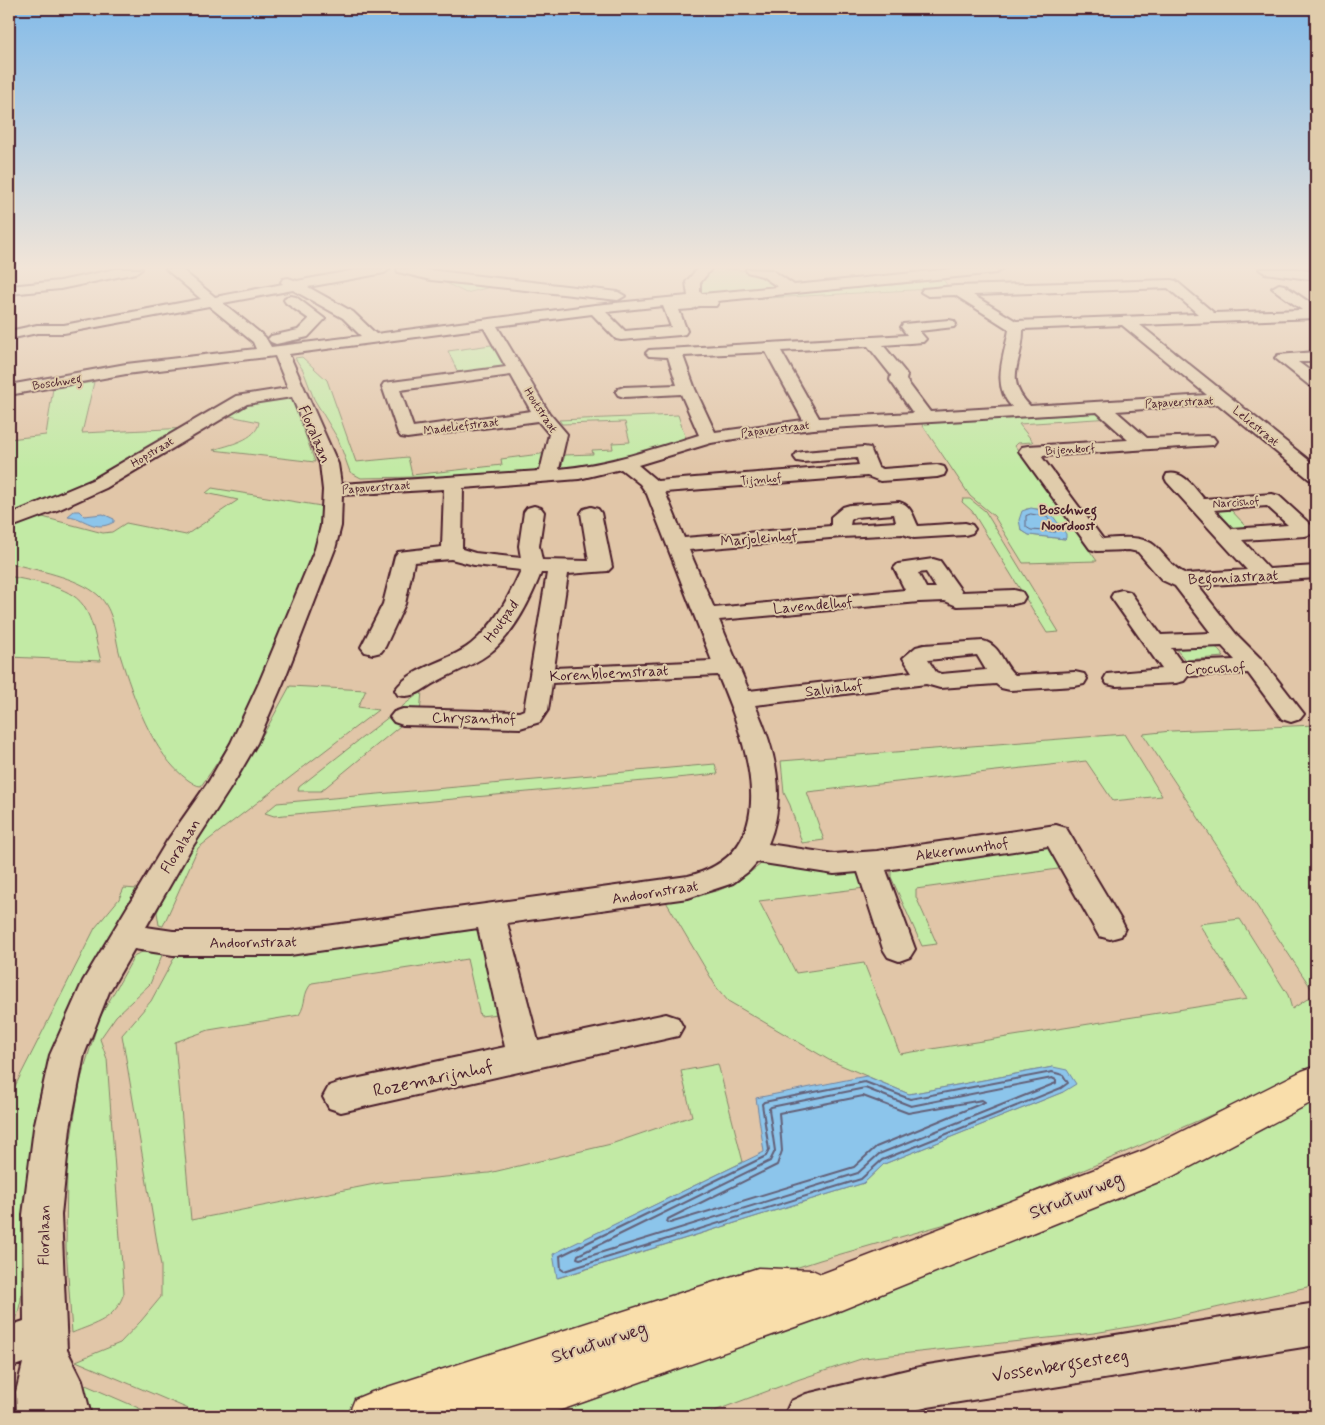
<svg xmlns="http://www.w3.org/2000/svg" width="1325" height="1425" viewBox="0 0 1325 1425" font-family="Mynerve,sans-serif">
<rect width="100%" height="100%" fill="#e1c6a8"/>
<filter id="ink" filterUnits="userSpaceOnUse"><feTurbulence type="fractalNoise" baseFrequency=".02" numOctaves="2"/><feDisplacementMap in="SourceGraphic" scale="10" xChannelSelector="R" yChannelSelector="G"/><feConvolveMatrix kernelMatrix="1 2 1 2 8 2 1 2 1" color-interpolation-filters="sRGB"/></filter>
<g filter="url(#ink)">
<path fill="#c2eaa5" stroke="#868468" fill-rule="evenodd" d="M712,269c33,0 43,1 71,19l-76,8 -7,-5 1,-7z
M938,278l5,1 6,9 -235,13 -1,-2 168,-16 10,2 22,-2 3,-3z
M440,280l55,6 -29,7z
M498,344l14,23 -54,6 -10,-22z
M302,357l25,23 29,82 52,-5 4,18 90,-10 -1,-6 47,-6 -5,19 -69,4 -113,2 -11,-6 -12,-33 -24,-40 -11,-29 -8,-12z
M94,382l-12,51 106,-5 -125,67 -54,22v-78l37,-4 7,-47z
M291,395l24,67 -102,-12c15,-5 44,-10 46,-28l-34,-7 27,-15z
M1090,409h12l9,9 -92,6 14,18 -15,1 -3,3 82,115 -74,2 -29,-47 -24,-20 -49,-73 165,-9zM1026,509h12l27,30 -36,-4 -8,-5z
M678,415l8,24 -84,24 -42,7 5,-15 28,-1 -1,-4 21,-1 -1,-6 18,-1 -5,-20 -63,2 -3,-4z
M212,488l109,18c-3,85 -70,211 -120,280 -5,0 -8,-3 -13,-6 -36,-26 -55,-84 -68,-125 -6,-21 -5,-44 -22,-60 -21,-18 -62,-25 -89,-32v-37l26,-11 68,18 9,-1 14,-9 60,12 52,-35 -32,-7z
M963,499h7l15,12 74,121 -12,1 -75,-122 -10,-9z
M1215,509h15l17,18 -15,1z
M9,576c23,6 60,9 74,29 11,16 13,38 18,56l-92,-4z
M1216,647l8,10 -39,3 -9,-11z
M290,686l76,4 -8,17 20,3 -180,138 -35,78 -4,-1 -2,-13 24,-51 86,-133z
M422,691l-2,23 -9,3 -90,74h-23l1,-4z
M1316,725v342l-17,10 -315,136 -164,47 -480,156h-135l-129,-55 44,-18 21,-22 20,-24v-31l-39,-231 29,-34 28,-52 89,7 123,-15 88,-12 19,85 -18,2 -13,-57 -155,24c-10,11 -5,20 -13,32l-90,15 -34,12 16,178 189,-37 109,-10 122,-29 81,-28 -11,-45 37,-7 25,98 -189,92 4,24 306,-95 20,-19 179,-72 -10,-25 -144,27 -80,-34 -101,-59 -11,-13 -52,-88 52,-9 19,-8 29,-22 52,11 49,-3 7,18 -114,14 37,72 68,-10 36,91 347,-55 -48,-75 41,-5 48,76 4,14 23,-15 -172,-260 28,-3z
M1124,734l38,62 -49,5 -27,-40 -279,31 17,48 -22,3 -12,-38 -6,-12 -3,-32z
M715,764l3,10 -444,42 -9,-3 12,-10z
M1046,842l19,26 -149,21v8l21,47 -15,2 -31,-69v-9z
M124,888l13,1 -15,30 -27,40 -37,80 -21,67 -13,96 -3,98 -5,21 -7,6v-229l86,-170 24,-29z
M165,948l-15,36 -34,32 -16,23 7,20 17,234c-9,27 -28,30 -52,40l-6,-86 1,-83 13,-82 19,-63 36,-64 10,-4z
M1316,1099v186l-175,40 -47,8 -230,25 -64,21 -99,37h-174l260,-94 506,-210z
M81,1383l76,33h-67l-3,-2z"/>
<path fill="#8cc5eb" stroke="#72839e" d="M1031,508l19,4 16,22v4l-1,1 -36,-4 -8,-5 -2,-10 3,-9z
M74,511h5l5,5 19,-2 11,5v3c-20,11 -28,-4 -46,-6z
M1053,1067l14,3 9,14 -13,8 -179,72 -20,19 -307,95 -4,-24 211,-102 -8,-54 110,-22 43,18z"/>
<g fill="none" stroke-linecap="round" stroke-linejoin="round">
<path stroke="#646178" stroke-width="1" d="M1031,514l16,3 9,12v3l-25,-2 -5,-3v-11z"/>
<path stroke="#646178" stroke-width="2" d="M1052,1072l11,3 5,8 -7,5 -179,72 -21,19 -297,92 -3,-2 -1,-13 206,-100 3,-6 -7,-46 2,-2 101,-20 45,17z
M1052,1078l4,2v3l-177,71 -21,19 -278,86 -3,-1 1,-3 192,-94 5,-10 -6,-42 2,-2 94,-19 46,18z
M863,1096l45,17 74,-13 3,2 -109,45 -22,20 -184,56 -3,-1 1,-3 109,-54 5,-14 -3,-38z"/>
<g stroke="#4a1f2b" stroke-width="4">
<path id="minor" d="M116,269h26l-6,4 -76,16 -51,5v-8l51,-5z
M166,269h15l34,28 68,-13 -2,-2 2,-3 5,-1 9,3 64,-12h29l-6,4 -76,14 45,25 23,22 219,-29 93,-9 -2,-14 11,-13h14l-11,14v9l2,2 76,-7 -16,-11 -15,-4 -1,-3 26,1 22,15 159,-16h49l-6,4 -279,28 1,2 -2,3h-17l-7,3 -13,1 8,21 -2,3 -5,1 -59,5 -5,-1 -24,-25 -95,12 52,87 18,21 -8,35c48,-4 94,-20 140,-34l-18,-41 -57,3 -6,-2 -2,-3 2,-3 6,-2 53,-2 -9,-28 -19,-1 -3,-3 3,-3 258,-15 -6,-8 2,-3 46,-4 5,1 2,3 -2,3 -35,4 7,8 -3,3 -40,3 22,27 2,3 -1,5 24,32 82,-5c-21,-22 -8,-50 -3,-77l-2,-2 -52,-33 -27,1 -7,-4 2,-3 33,-3 215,-6 5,1 38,32 88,-3 -30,-22 7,-4 5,1 32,22v11l-176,7 176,141v15l-7,-2 -91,-75 -102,7 31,27 60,-2 6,1 3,4 -3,4 -172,11 62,83c15,-1 38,-4 51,6 11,10 18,23 32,29l61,-4 -80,-88 -2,-4 2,-4c17,-4 27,14 37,25l68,-5 7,2 33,30 3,4 -3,4 -7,2 -63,4 27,29 47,-3v12l-118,8 38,48 27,27 41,53 -4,5 -9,3 -9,-3 -34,-46 -60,3 -4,5 -8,2 -60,3 -9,-2 -3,-5 3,-5 55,-5 -51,-72 3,-5 8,-2 8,2 31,43 50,-2 -36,-47 -13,-6 -24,-28 -9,-2 -32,1 -7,-2 -71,-98 3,-4 6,-1 100,-6 -31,-28 -283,17 -57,6 -46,8 -73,22 19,16 202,-16 -2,-7 -54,4 -6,-1 -3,-4 3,-4 6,-1 61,-5 6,1 8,19 5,2 54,-4 7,2 2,4 -2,4 -7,2 -57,4 -13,-5 -202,16 19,46 147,-12v-9l12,-10 7,-2 49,-3c12,3 14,14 19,24l47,-3 7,2 3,4 -3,4 -7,2 -51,3 -11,-4 -61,3 -153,13 25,58 191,-18 -11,-22 4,-4 35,-5 7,2 22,31 52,-2 8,2 3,5 -3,5 -8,2 -57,2 -12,-5 -26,1 -200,18 30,71 163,-19 -9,-14 13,-11 8,-2 59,-4c19,5 19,24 32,34l60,-3 9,2 3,5 -3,5 -9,2 -65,4 -9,-2 -5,-4 -56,4 -14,-4 -171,21c20,44 33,92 13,139l66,10 43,-3 179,-26 10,3 55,92 4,8 -4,8 -11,3 -11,-3 -51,-90 -162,24 29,79 -5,8 -11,4 -11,-4 -5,-8 -25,-77 -24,2 -77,-12 -8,9 -16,12 -45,15 -181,25 31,118 128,-27 12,4 5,9 -5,9 -337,76 -12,-4 -6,-11 6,-11 12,-4 164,-35 -27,-119 -188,27h-117l-39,-6 -25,43 -25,63 -14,73 -9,87 6,135 15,30 9,36h-74l-1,-24 7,-29 -14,5v-42l15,-5 -1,-106 11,-87 16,-73 33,-74 84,-140 42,-60 22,-38 28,-60 56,-134 6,-23 2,-36 -3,-26 -28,-67 -45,7 -141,84 -46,21 -51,19v-13l83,-35 144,-84 52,-8 -13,-32 -149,18 -117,21v-10l117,-21 130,-15 -3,-7 -44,-36 -145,27h-27l-28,6v-8l28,-6h27l137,-26zM1168,288l30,26 -182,7 -43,-26zM293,290l50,28 18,18 -90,11 -6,-10 -42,-34zM663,306l8,21 -46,4 -19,-19zM1122,325l85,70 -177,11c-28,-28 -6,-45 -7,-77zM484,328l22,39 -122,16 -2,3 16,47 3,4 6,1 131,-17 11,13 -9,37 -199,13 -3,-20 -49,-110zM868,346l23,29 -1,5 23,33 -94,5 -38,-67zM766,352l37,68 -88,12 -20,-43 -12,-33zM511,375l20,36 -118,16 -13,-37zM621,469l19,15 7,10 65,167 -158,7 14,-94 40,-3 4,-4 -11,-54 -3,-4 -7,-2 -7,2 -3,4 8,48 -47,-1 -3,-14 5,-34 -3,-4 -7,-2 -7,2 -3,4 -5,34 2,12 -46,-5 -13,-4 1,-61 116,-9zM444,489l-2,58 -44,5 -3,4 -12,48 -22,43 4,5 8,2 8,-2 4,-5 20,-43 9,-42 37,-3 23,6 47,5c-12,27 -27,56 -50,74 -22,18 -59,22 -76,46l3,5c17,4 24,-6 38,-13 16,-9 36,-16 51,-27 25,-18 43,-54 54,-82h6l-23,137 -5,2 -116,-3 -9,3 -4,5 4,5 9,3 117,3 20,-6 8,-12 4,-27 166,-8c27,64 71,177 -30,201l-398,55h-117l-27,-4 43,-75 44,-68 24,-41 26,-60 52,-134 6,-23 1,-31zM1267,506l21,19 -56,4 -18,-19zM894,514l2,8 -46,3 1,-5 4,-3zM926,572l10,16h-10l-8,-15zM1222,646l13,14 -54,2 -10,-14zM977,655l9,15 -45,4 -5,-2 -8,-12z
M397,269h23l198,23 7,4 -7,4 -187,-20 -33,-8z
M1259,269h37l20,3v8l-51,-7z
M291,296l5,1 29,22 -17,18 -32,7 -5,-2 -3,-3 3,-3 27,-6 11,-11 -23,-16 -2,-3 2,-3z
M1316,352v10h-18l18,13v13l-6,-2 -35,-28 3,-3z
M1316,1303v42l-388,62 -35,9h-109l7,-15 15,-7 122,-29z"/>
</g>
<g stroke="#4a1f2b" stroke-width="3">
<path id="major" d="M1316,1066v34l-143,76 -344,139 -285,101h-196l7,-17 17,-7 386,-124 54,2 9,4 8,-3 316,-121 157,-79z"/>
</g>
<use href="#minor" fill="#e0ccab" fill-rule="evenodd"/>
<use href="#major" fill="#f9deab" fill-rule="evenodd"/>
</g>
</g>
<linearGradient id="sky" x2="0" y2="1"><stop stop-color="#83bbe9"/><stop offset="0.57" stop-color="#f2e5d8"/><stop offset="1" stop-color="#f2e5d8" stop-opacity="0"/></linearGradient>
<rect width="1325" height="469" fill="url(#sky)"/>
<g text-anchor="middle" stroke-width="4" stroke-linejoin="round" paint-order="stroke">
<g font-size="12" fill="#4a1f2b" stroke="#e0ccab">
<text transform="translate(57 382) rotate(-9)" y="4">Boschweg</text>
<text transform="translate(1179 402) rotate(-3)" y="4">Papaverstraat</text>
<text transform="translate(541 410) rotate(57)" y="4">Houtstraat</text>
<text transform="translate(461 426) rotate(-7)" y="4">Madeliefstraat</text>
<text transform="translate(1256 426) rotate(39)" y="4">Leliestraat</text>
<text transform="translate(775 429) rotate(-7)" y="4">Papaverstraat</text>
<text transform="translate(1070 449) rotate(-4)" y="4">Bijenkorf</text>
<text transform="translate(152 452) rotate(-31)" y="4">Hopstraat</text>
<text transform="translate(761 479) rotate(-5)" y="4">Tijmhof</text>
<text transform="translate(376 487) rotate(-4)" y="4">Papaverstraat</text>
<text transform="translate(1236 502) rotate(-4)" y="4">Narcishof</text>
</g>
<g font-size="14" font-weight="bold" fill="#4a1f2b" stroke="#e0ccab">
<text x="1068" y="514">Boschweg<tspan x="1068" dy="16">Noordoost</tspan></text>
</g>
<g font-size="15" fill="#4a1f2b" stroke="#e0ccab">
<text transform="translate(315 434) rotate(67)" y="5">Floralaan</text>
<text transform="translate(759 538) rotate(-5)" y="5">Marjoleinhof</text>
<text transform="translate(1233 577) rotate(-3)" y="5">Begoniastraat</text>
<text transform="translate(813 605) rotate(-5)" y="5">Lavendelhof</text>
<text transform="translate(501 621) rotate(-54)" y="5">Houtpad</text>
<text transform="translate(1215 668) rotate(-2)" y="5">Crocushof</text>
<text transform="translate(609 673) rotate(-3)" y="5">Korenbloemstraat</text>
<text transform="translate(834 688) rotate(-7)" y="5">Salviahof</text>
<text transform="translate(474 718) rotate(1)" y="5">Chrysanthof</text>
<text transform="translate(180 846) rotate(-58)" y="5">Floralaan</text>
<text transform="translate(962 849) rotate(-8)" y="5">Akkermunthof</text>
<text transform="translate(655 892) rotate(-9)" y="5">Andoornstraat</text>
<text transform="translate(253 942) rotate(-1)" y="5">Andoornstraat</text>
<text transform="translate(44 1235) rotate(-89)" y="5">Floralaan</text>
</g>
<g font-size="18" fill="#4a1f2b" stroke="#e0ccab">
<text transform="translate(433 1078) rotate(-12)" y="6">Rozemarijnhof</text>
<text transform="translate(1076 1195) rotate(-22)" y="6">Structuurweg</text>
<text transform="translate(599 1342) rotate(-18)" y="6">Structuurweg</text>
<text transform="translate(1060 1365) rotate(-9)" y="6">Vossenbergsesteeg</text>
</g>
</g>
<rect width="1325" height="1425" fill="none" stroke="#e0ccab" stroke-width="30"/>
<rect x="15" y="15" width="1295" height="1395" fill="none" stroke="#4a1f2b" stroke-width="2" filter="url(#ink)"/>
</svg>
